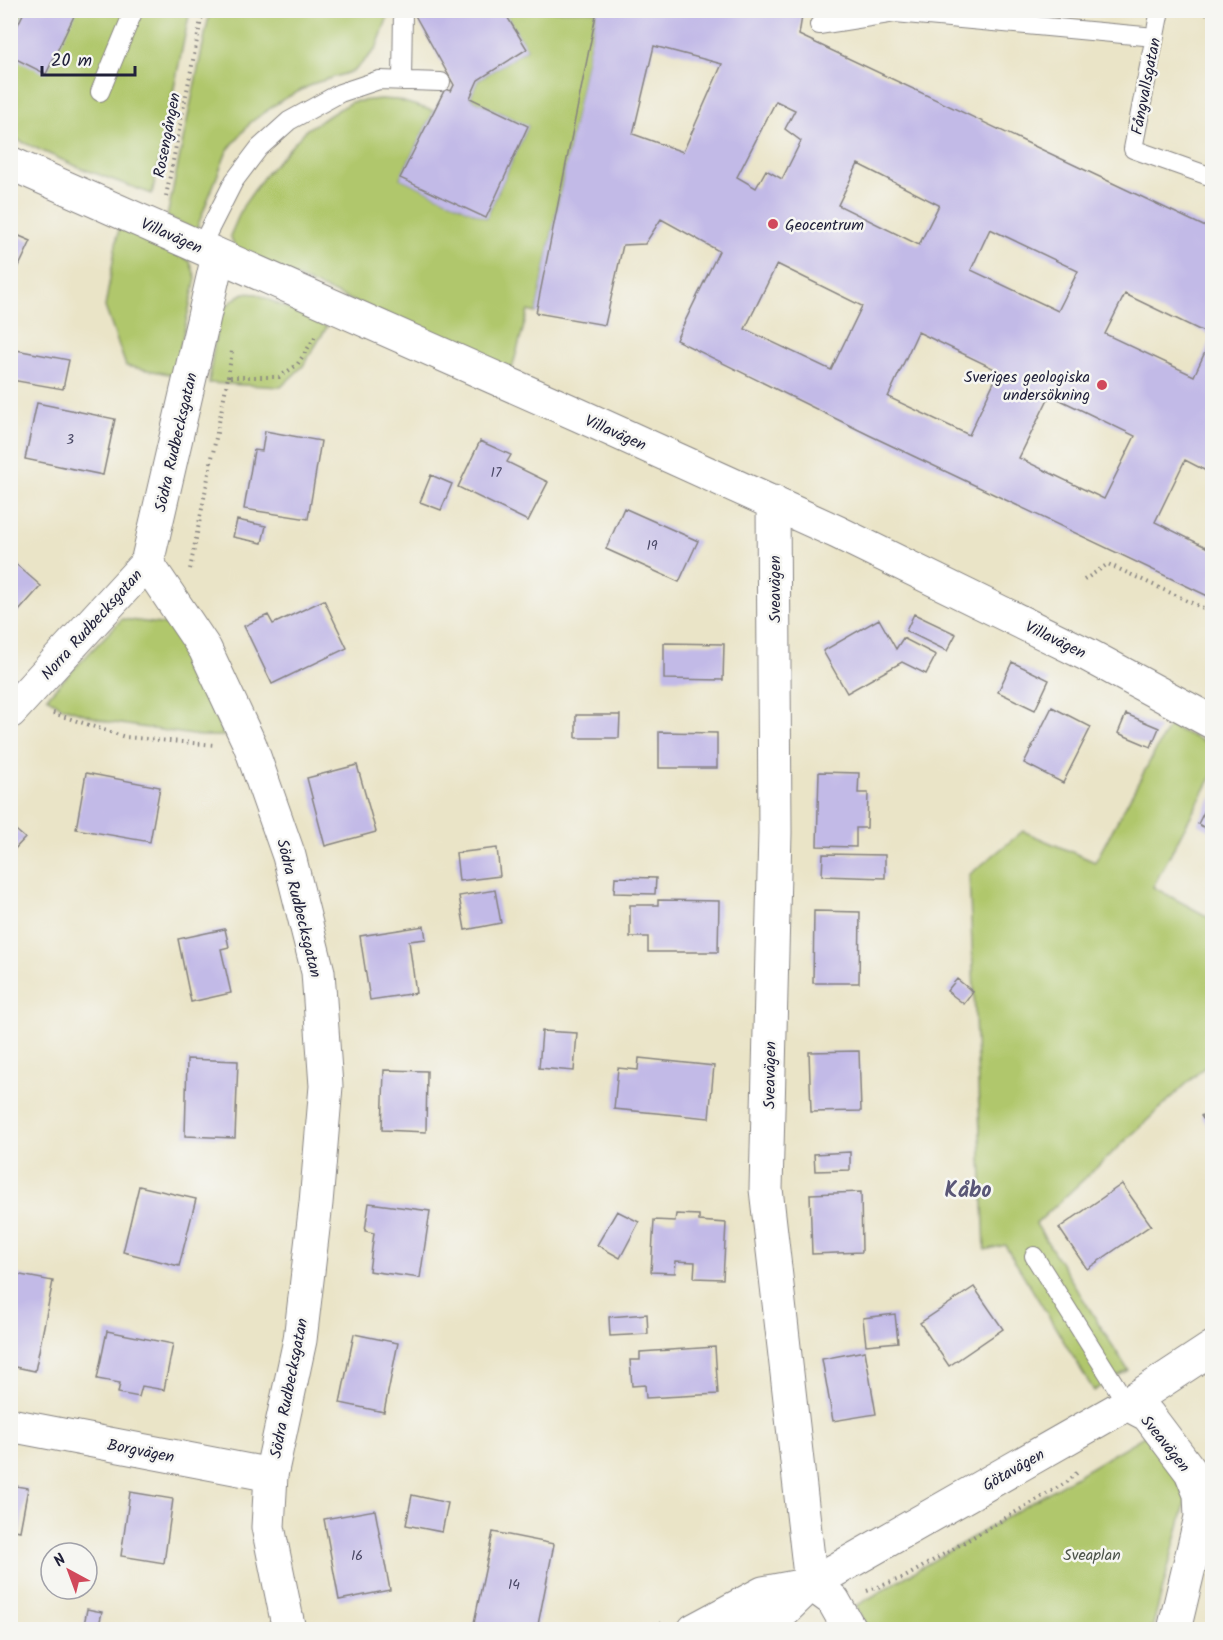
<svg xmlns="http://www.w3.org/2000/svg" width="1223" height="1640" viewBox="0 0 1223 1640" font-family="Kalam,sans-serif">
<rect width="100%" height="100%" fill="#f6f6f2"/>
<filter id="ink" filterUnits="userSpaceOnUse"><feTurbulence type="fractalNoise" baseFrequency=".0167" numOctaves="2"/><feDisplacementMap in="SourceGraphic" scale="12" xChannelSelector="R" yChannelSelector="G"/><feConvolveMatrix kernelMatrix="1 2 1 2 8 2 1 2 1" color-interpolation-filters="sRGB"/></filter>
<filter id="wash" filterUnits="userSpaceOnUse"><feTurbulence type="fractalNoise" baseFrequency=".008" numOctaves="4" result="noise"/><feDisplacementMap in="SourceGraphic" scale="24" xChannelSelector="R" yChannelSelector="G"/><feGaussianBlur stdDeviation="1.35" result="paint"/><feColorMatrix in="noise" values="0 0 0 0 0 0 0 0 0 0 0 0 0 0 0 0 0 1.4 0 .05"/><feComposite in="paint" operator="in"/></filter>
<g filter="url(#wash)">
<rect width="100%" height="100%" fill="#eae4c7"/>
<path fill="#b0c76c" stroke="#697454" stroke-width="1.5" d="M11,11h179l-38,183 -74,-27 -67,-30z
M210,11h180l-14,38 -22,22 -39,12 -33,17 -31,22 -24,29 -31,79 -29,-13z
M503,11h94l-61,302 -8,-2 -16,58 -274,-117 -8,-16 13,-30 22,-31 42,-46 44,-27 29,-3 17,1 37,11 -34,67 86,40 42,-92 -58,-28 8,-18 49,-31z
M119,227l56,24 15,11 6,16 -22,97 -48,-9 -21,-59z
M244,293l13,1 70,33 -24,39 -22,21 -72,-4c2,-18 7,-61 16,-75 5,-7 12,-11 19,-15z
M122,619l46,6 22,35 34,76h-25l-91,-14 -48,-16 -13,-9z
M1169,726l43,19v31l-59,111 59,32v141l-176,164 92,146 -34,21 -89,-146 -20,5 -16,-375 54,-44 72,31z
M1154,1430l32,70 -34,129h-284l-12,-23z"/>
<g id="blocks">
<path fill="#c2bae7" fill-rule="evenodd" d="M25,10h52l-31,64 -36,-18v-15z
M412,10h91l24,39 -49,31 -8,18 58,28 -42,92 -86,-40 45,-89 6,2 3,-6z
M597,10h206l-4,25 413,195v106l-87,-42 -20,40 89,42 18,-39v137l-27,-14 -30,62 57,28v48l-343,-163 -193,-95 43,-89 -58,-32 -16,25 -22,1 -18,80 -69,-12zM654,46l68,18 -39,88 -50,-18zM776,101l19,9 -10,19 16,12 -19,38 -16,-9 -10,18 -19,-11zM858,164l81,41 -20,40 -81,-40zM990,229l88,42 -20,40 -87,-41zM777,264l85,42 -31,64 -86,-41zM918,332l81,39 -30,64 -81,-38zM1050,395l85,41 -31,63 -85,-41z
M10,232l21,9 -21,44z
M16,350l53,10 -6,29 -52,-9z
M37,403l78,16 -12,56 -78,-16z
M265,431l56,10 -13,78 -64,-10 10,-59 8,1z
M480,441l31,14 -4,7 41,20 -20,39 -70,-34z
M431,475l21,9 -11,26 -21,-8z
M624,508l74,33 -19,41 -73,-33z
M237,520l29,6 -4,17 -29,-6z
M10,559l31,27 -31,35z
M324,600l23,48 -75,36 -28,-58 24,-11 5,9z
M914,614l42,20 -9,17 -41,-20z
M879,619l17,30 7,-11 33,17 -10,19 -24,-12 -55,31 -24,-42z
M664,643l60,1 -1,36 -59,-1z
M1012,662l37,18 -14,30 -37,-18z
M1052,707l39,20 -28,56 -39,-20z
M1126,714l33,14 -8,19 -33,-14z
M576,715h44l-1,23h-43z
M659,732l58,1v35h-58z
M357,765l19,67 -51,14 -18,-68z
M819,772l40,1 -1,20h10l-1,35h-11v19l-39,-1z
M86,773l74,14 -10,55 -74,-13z
M1212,796v36l-14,-8z
M10,825l15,13 -15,16z
M497,848l3,28 -41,5 -3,-28z
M823,854l62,1v23l-63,-2z
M615,877l41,1 -1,16 -41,-1z
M495,890l6,33 -36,7 -6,-34z
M658,900l61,1 -1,51h-70v-15h-18v-32h28z
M814,911l46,1 -1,71h-46z
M424,926l2,13 -17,2 7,52 -46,7 -10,-64z
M225,929l4,18 -8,2 10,44 -40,9 -13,-63z
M957,979l16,13 -9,12 -17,-13z
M542,1031l35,2 -3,38 -35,-3z
M859,1051l2,60 -50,1 -2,-60z
M639,1058l75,8 -5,52 -95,-9 4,-41 20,2z
M187,1059l51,2 -3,77 -50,-2z
M384,1070l43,1 -1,61 -44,-2z
M1212,1108v24l-11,-16z
M850,1152v18l-35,1 -1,-17z
M1122,1184l29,41 -64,44 -28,-41z
M139,1186l57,13 -17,67 -56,-14z
M861,1192l1,60 -50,2 -2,-60z
M369,1203l61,8 -10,67 -51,-7 5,-38 -9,-2z
M617,1211l22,11 -19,36 -23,-13z
M676,1214l23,1v6l27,2 -3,56 -29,-1 1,-16 -19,-1 -1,12 -24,-1 3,-52 21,1z
M10,1273l43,8 -18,90 -25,-5z
M974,1287l29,42 -54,37 -29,-43z
M647,1314l1,20 -38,2 -1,-19z
M895,1314l3,28 -32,3 -3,-27z
M107,1331l66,13 -9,46 -22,-4 -3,11 -21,-4 2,-10 -23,-4z
M354,1334l44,9 -14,69 -44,-9z
M715,1347l3,47 -72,4 -1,-13 -13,1 -2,-26h10v-8z
M865,1351l11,63 -43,7 -11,-62z
M10,1485l18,3 -8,43 -10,-2z
M130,1492l43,7 -9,64 -43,-7z
M412,1495l36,8 -6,29 -36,-7z
M375,1510l15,80 -51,10 -15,-81z
M493,1532l61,12 -17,86h-28l-35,-7z
M87,1609l15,3 -4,18h-15z"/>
</g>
</g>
<g filter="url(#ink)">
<use href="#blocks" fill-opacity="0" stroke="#868381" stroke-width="1.5"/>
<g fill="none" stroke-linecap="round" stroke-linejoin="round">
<g stroke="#868381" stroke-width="20">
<path id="service" d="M1160,10l-27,139 79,28
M819,25l76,-12 260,24
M402,81l1,-71
M100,92l34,-82
M200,248l34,-67 25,-33 30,-27 51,-28 39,-13 62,2
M1034,1256l93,148"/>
</g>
<g stroke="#868381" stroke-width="35">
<path id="minor" d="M10,163l569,252 258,117 251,123 124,67
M218,256l-71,307 58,86 45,96 39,111 29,116 8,114 -10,117 -16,137 -29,135 -3,52 21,103
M773,502l2,331 -9,356 45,395 22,16 17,30
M10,712l137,-149
M1127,1404l21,11 43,57 9,22 1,23 -27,113
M10,1425l261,50
M694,1630l69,-37 48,-9
M754,1630l22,-12 35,-34 316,-180 85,-56"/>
</g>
<path stroke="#868381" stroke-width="4" stroke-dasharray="1.5 4.5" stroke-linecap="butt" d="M1194,10l18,5
M166,196l37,-186
M228,377l4,-26
M190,569l38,-192h51l18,-12 20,-31
M1084,580l24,-16 104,48
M53,713l72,24 90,8
M867,1591l38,-14 162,-95 12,-11
M650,1630l14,-8"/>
<use href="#service" stroke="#fff" stroke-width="18"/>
<use href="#minor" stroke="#fff" stroke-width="33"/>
</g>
</g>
<g fill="#d1495b" stroke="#f6f6f2" stroke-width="2">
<circle cx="773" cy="224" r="6"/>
<circle cx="1102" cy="385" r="6"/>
</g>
<g text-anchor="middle" stroke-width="5" stroke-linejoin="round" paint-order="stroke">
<g font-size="14" fill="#4a4866">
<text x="70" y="444">3</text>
<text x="496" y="477">17</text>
<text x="652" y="550">19</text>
<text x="357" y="1560">16</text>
<text x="514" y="1589">14</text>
</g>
<g font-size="16" fill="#22223b" stroke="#f6f6f2">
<text transform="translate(1145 86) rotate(-79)" y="6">Fångvallsgatan</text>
<text transform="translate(166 135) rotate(-79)" y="6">Rosengången</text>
<text transform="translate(172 235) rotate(24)" y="6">Villavägen</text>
<text transform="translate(616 432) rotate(24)" y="6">Villavägen</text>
<text transform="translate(175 442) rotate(-77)" y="6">Södra Rudbecksgatan</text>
<text transform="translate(774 589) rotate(-90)" y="6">Sveavägen</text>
<text transform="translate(91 624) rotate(-48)" y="6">Norra Rudbecksgatan</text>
<text transform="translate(1056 639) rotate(26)" y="6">Villavägen</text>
<text transform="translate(300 908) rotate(76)" y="6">Södra Rudbecksgatan</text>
<text transform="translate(769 1075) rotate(-89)" y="6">Sveavägen</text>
<text transform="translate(288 1388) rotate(-79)" y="6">Södra Rudbecksgatan</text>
<text transform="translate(1166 1443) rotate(51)" y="6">Sveavägen</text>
<text transform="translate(141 1450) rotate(11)" y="6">Borgvägen</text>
<text transform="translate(1013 1469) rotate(-30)" y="6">Götavägen</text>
</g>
<g font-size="16" fill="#22223b" stroke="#f6f6f2" text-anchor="start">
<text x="785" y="230">Geocentrum</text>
<text x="1090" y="382" text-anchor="end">Sveriges geologiska<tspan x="1090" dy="18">undersökning</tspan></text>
</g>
<g font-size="16" fill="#4d544a" stroke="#f6f6f2">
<text x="1092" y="1560">Sveaplan</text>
</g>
<g font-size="22" font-weight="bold" fill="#5a5777" stroke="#f6f6f2">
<text x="968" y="1197">Kåbo</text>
</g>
</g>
<rect width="1223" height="1640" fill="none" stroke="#f6f6f2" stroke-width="36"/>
<g transform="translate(69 1571) rotate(319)"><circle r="28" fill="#f6f6f2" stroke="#a1a1a9" stroke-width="1.5"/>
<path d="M0-4.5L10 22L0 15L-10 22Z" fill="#d1495b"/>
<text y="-9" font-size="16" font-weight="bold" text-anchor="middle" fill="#22223b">N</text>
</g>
<path d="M42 66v9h93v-9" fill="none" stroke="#22223b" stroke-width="3"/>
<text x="51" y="66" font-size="18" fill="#22223b" stroke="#f6f6f2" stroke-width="4.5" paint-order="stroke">20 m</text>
</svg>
